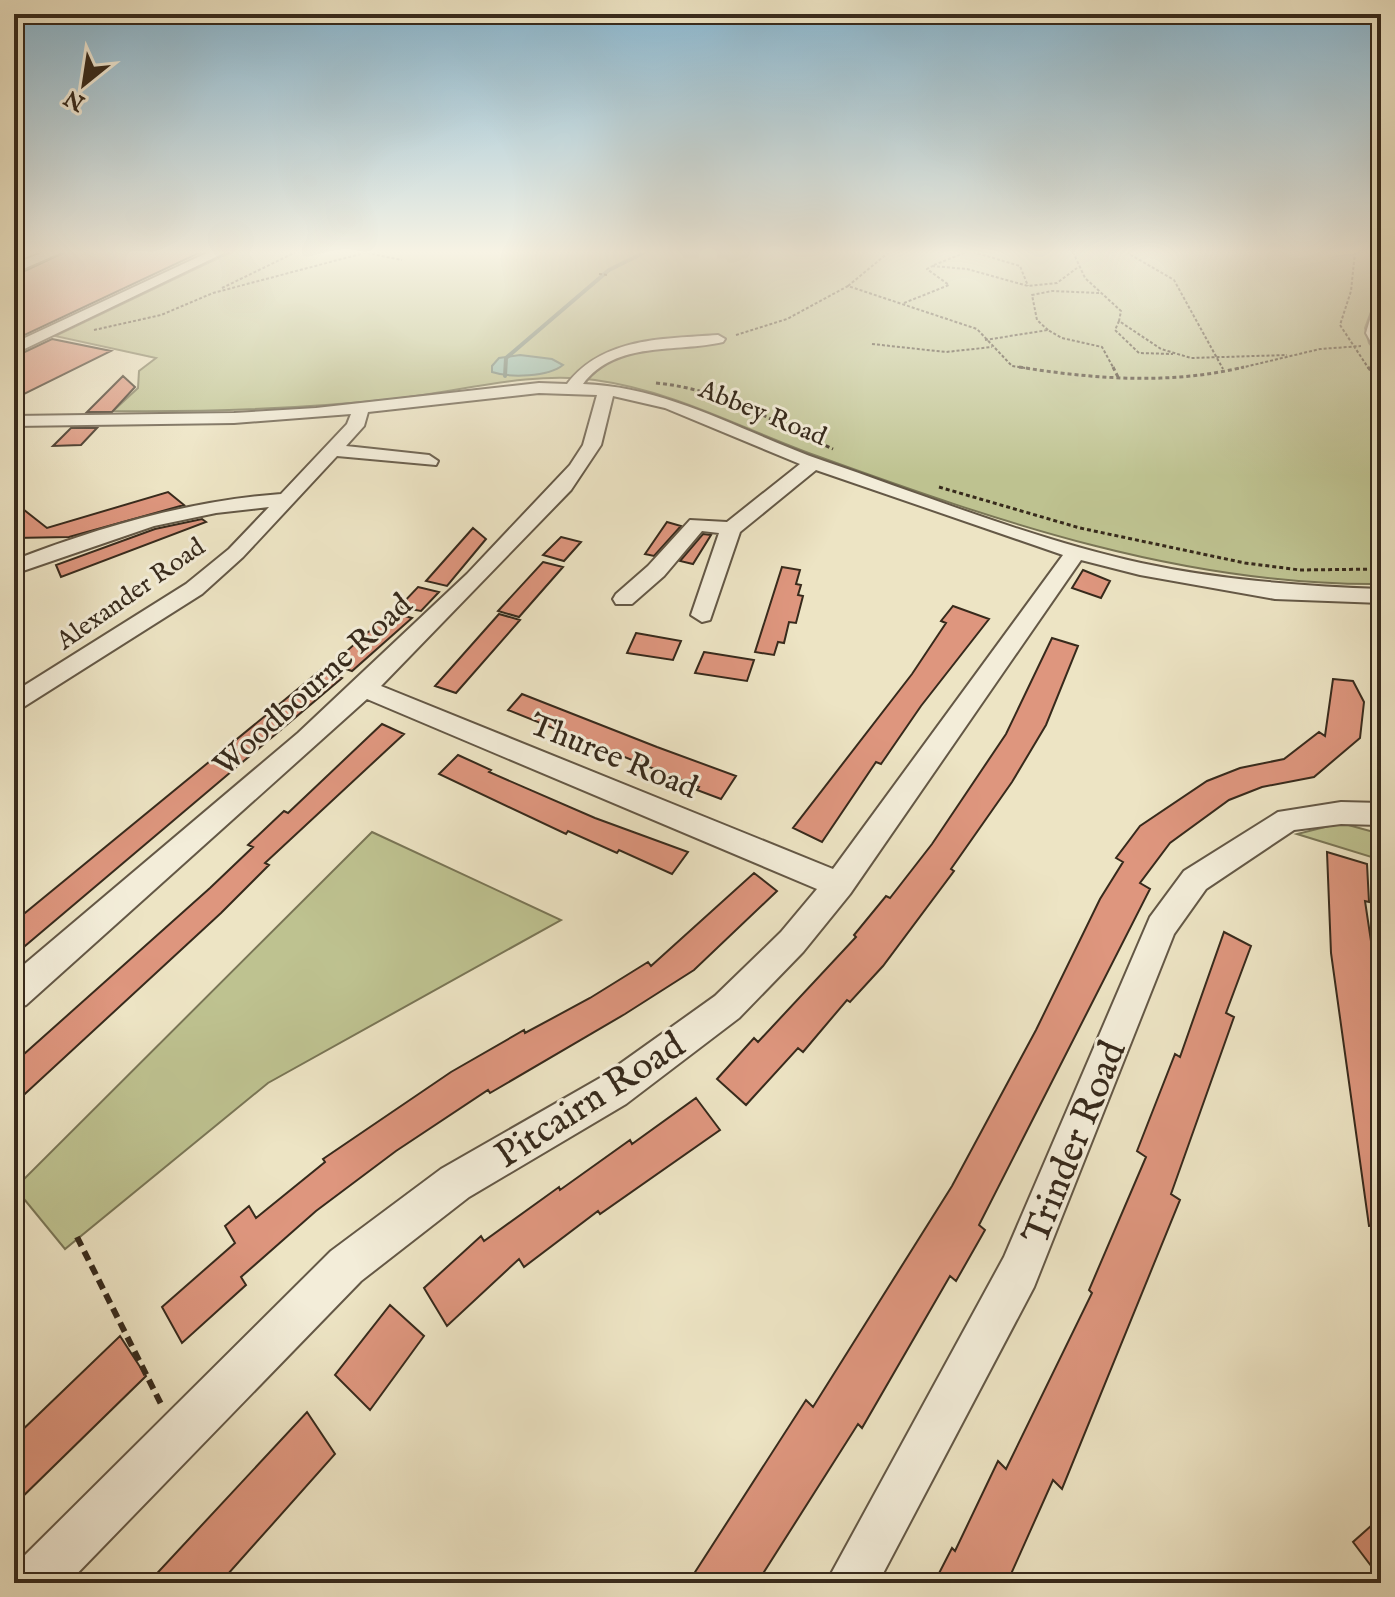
<svg xmlns="http://www.w3.org/2000/svg" width="1395" height="1597" viewBox="0 0 1395 1597" font-family="'IM FELL English',serif">
<rect width="100%" height="100%" fill="#ede4c4"/>
<filter id="stains"><feTurbulence type="fractalNoise" baseFrequency=".0025" numOctaves="4"/><feColorMatrix values="0 0 0 0 .2 0 0 0 0 .09 0 0 0 0 .02 0 0 0 .5 -.17"/></filter>
<radialGradient id="worn" r=".72"><stop offset=".6" stop-color="#630" stop-opacity="0"/><stop offset="1" stop-color="#630" stop-opacity=".3"/></radialGradient>
<path fill="#bec290" stroke="#7a7656" stroke-width="2" d="M231,252h1150l-2,38 -14,38 4,15 12,15v226c-196,2 -382,-62 -564,-128 -75,-27 -142,-65 -222,-76 -68,-9 -135,12 -202,19 -93,10 -186,13 -280,12l25,-23 1,-17 17,-13 -101,-22z
M1341,823l40,11v26l-84,-26z
M372,832l189,88 -293,163 -203,166 -50,-61z"/>
<path fill="#99bfb3" stroke="#728377" stroke-width="2" d="M520,355l32,4 11,6c-15,12 -53,13 -71,7v-6l7,-8z"/>
<g fill="none" stroke-linecap="round" stroke-linejoin="round">
<path stroke="#728377" stroke-width="4" d="M505,376l1,-18 103,-88 36,-18"/>
</g>
<path fill="#de967e" stroke="#372a1c" stroke-width="2" d="M65,252h136l-187,88v-64z
M52,339l59,12 -97,48v-42z
M123,376l12,11 -23,25h-25z
M71,428h26l-16,17 -28,1z
M168,492l16,13 -115,32 -55,1v-36l33,26z
M202,519l4,3 -145,55 -5,-12 99,-36z
M667,522l14,4 -27,30 -9,-2z
M473,528l13,11 -39,47 -21,-5z
M703,534l8,1 -18,29 -13,-3z
M561,537l20,5 -17,19 -21,-6z
M543,562l20,5 -44,50 -21,-6z
M782,567l18,3 -4,14 5,1 -3,10 5,1 -7,27 -7,-1 -5,21 -6,-1 -4,13 -19,-3z
M1083,570l27,11 -9,17 -29,-10z
M418,587l21,5 -18,19 -22,-4z
M953,606l36,13 -68,87 -40,58 -5,-2 -54,80 -29,-14 119,-154 34,-51 -5,-2z
M391,612l21,6 -60,53 -20,-7z
M499,614l21,6 -64,73 -21,-7z
M636,633l45,8 -8,19 -46,-7z
M1052,638l26,8 -32,79 -34,57 -61,87 3,2 -71,95 -33,36 -3,-2 -44,52 -5,-4 -52,57 -29,-26 37,-41 4,4 98,-105 -2,-2 32,-39 4,2 42,-54 74,-110z
M704,652l50,8 -7,21 -52,-8z
M321,670l21,8 -317,268 -11,-7v-17z
M1333,679l20,2 11,21 -4,36 -46,39 -52,10 -33,13 -59,43 -30,40 10,6 -171,336 6,5 -29,51 -6,-5 -88,152 -4,-4 -101,159h-69l118,-183 7,7 139,-221 84,-156 64,-131 23,-37 -7,-4 24,-32 67,-45 33,-13 44,-9 35,-27 6,4z
M522,694l135,53 79,29 -15,23 -24,-9 2,-3 -191,-77z
M382,724l22,10 -139,129 4,2 -48,48 -207,191v-41l196,-175 43,-41 -5,-2 36,-34 4,2z
M458,755l33,15 -2,2 106,46 93,34 -16,22 -53,-24 -2,3 -49,-22 -2,3 -127,-60z
M1327,852l40,12 2,38 -4,-1 16,107v217l-12,1 -38,-273z
M754,873l23,18 -83,79 -69,44 -135,79 -2,-3 -92,61 -80,60 -75,66 5,8 -64,58 -20,-36 73,-64 -10,-17 24,-20 7,12 69,-56 -2,-3 128,-87 73,-42 1,3 65,-35 58,-36 3,4z
M1224,932l27,14 -25,67 8,4 -63,177 9,6 -118,289 -9,-9 -46,103h-73l18,-35 3,3 43,-90 8,8 86,-176 -3,-3 57,-133 -9,-6 38,-97 5,3z
M696,1098l24,32 -120,84 -2,-3 -74,56 -5,-8 -72,67 -23,-38 57,-52 3,5 75,-54 1,3 70,-50 2,4z
M390,1305l34,31 -54,74 -35,-35z
M120,1336l26,40 -132,129v-67z
M307,1412l28,42 -115,129h-72z
M1381,1517v62l-28,-37z"/>
<g fill="none" stroke-linecap="round" stroke-linejoin="round">
<g stroke="#645846" stroke-width="4">
<path id="minor" d="M44,252h18l-48,21v-9z
M209,252h17l-212,102v-11z
M1381,302v51l-5,-2 -10,-18 8,-27z
M718,335l7,4 -2,3c-47,11 -107,-2 -140,42 87,3 161,49 241,77 102,35 212,79 317,102 79,17 159,23 240,26v14l-106,-4 -135,-24 -59,-15 -231,334 -47,58 -64,66 -113,86 -157,93 -108,84 -293,302h-54l1,-18 316,-314 110,-82 159,-91 115,-82 66,-64 36,-43 -450,-190 -341,306 -12,4v-36l284,-240 169,-159 103,-109 13,-20 14,-50 -58,-2 -171,19 -4,14 -18,20 83,9 9,6 -2,4 -99,-9 -94,101 -41,37 -188,119v-21l172,-108 43,-35 40,-42 -53,6 -62,13 -140,48v-14c86,-33 174,-59 267,-66l66,-70 4,-10 -117,9 -220,3v-10l220,-3 82,-5 223,-25 28,1c36,-47 97,-45 151,-49zM613,396l52,12 135,56 -73,58 -37,-2 -42,46 -32,28 -3,5 3,5h16l32,-28 38,-45 17,2 -28,82 11,7 8,-2 30,-88 76,-62 247,85 -230,314 -452,-183 190,-196 30,-45z
M1341,802l40,1v22l-40,-1 -47,6 -88,59 -32,45 -140,353 -156,296h-52l178,-326 146,-340 34,-46 94,-59z"/>
</g>
<path stroke="#372a1c" stroke-width="2" stroke-dasharray="3 2" stroke-linecap="butt" d="M973,252l47,14 8,20
M1073,252l12,26 36,33 -2,10 42,28 30,9 96,-3
M1126,252l48,28 49,89
M1355,252l-4,39 -11,34 29,44
M367,253l35,7
M934,265l32,-13
M932,266l35,3 61,17 29,-3 20,-15
M599,274l9,1
M848,286l41,-34
M222,288l74,-36
M904,303l45,-18 -22,-16 5,-3
M1119,321l-4,9 24,23 34,1
M94,330l67,-15 52,-22 155,-41
M1048,330l-11,-10 -5,-25 20,-4 47,2
M736,335l51,-16 61,-33 129,43 35,37 20,3
M985,340l63,-10 14,8 40,9 12,22
M872,344l74,8 46,-5
M1236,369l84,-20 41,-3"/>
<path stroke="#372a1c" stroke-width="3" stroke-dasharray="4 3" stroke-linecap="butt" d="M1019,367c75,12 151,18 225,0
M1113,367l6,12
M1368,367l13,17
M656,383c65,6 119,39 177,66
M939,487l141,41 165,35 55,7 81,-1"/>
<path stroke="#372a1c" stroke-width="6" stroke-dasharray="10 6" stroke-linecap="butt" d="M77,1237l85,169"/>
<use href="#minor" fill="#f3edd9" fill-rule="evenodd"/>
</g>
<linearGradient id="sky" x2="0" y2="1"><stop stop-color="#88b8d3"/><stop offset="0.53" stop-color="#f7f3e4"/><stop offset="1" stop-color="#f7f3e4" stop-opacity="0"/></linearGradient>
<rect width="1395" height="476" fill="url(#sky)"/>
<g text-anchor="middle" stroke-width="6" stroke-linejoin="round" paint-order="stroke">
<g font-size="26" fill="#372a1c" stroke="#f3edd9">
<text transform="translate(763 412) rotate(22)" y="9">Abbey Road</text>
<text transform="translate(130 593) rotate(-35)" y="9">Alexander Road</text>
</g>
<g font-size="32" fill="#372a1c" stroke="#f3edd9">
<text transform="translate(312 684) rotate(-42)" y="11">Woodbourne Road</text>
<text transform="translate(614 755) rotate(22)" y="11">Thuree Road</text>
</g>
<g font-size="38" fill="#372a1c" stroke="#f3edd9">
<text transform="translate(589 1099) rotate(-33)" y="13">Pitcairn Road</text>
<text transform="translate(1073 1142) rotate(-68)" y="13">Trinder Road</text>
</g>
</g>
<rect width="1395" height="1597" fill="none" stroke="#ede4c4" stroke-width="48"/>
<rect x="16" y="16" width="1363" height="1565" fill="none" stroke="#372a1c" stroke-width="4"/>
<rect x="24" y="24" width="1347" height="1549" fill="none" stroke="#372a1c" stroke-width="2"/>
<g transform="translate(84 84) rotate(210)" stroke="#f3edd9" stroke-width="6" paint-order="stroke">
<path d="M0-6L14 30L0 20L-14 30Z" fill="#372a1c"/>
<text y="-12" font-size="22" font-weight="bold" text-anchor="middle" fill="#372a1c">N</text>
</g>
<rect width="100%" height="100%" filter="url(#stains)"/>
<rect width="100%" height="100%" fill="url(#worn)"/>
</svg>
